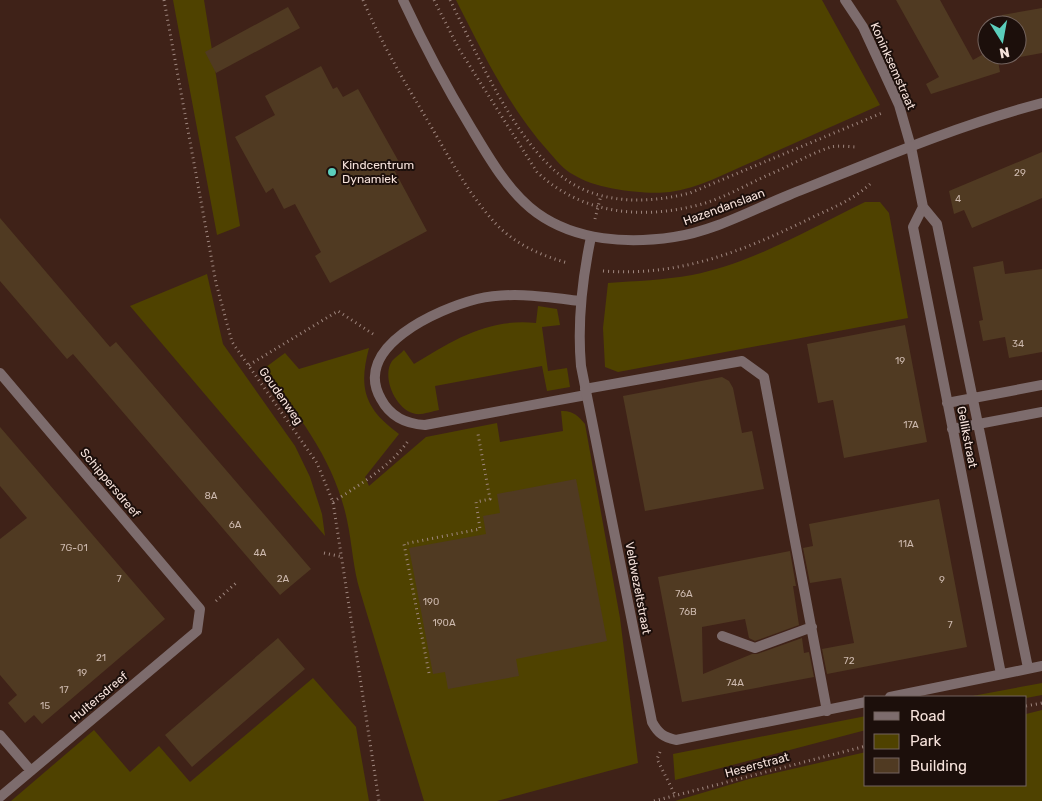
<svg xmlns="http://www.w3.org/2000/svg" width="1042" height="801" viewBox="0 0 1042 801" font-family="Rubik,sans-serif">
<rect width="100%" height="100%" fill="#3f2218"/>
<path fill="#4f4200" d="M173,0h31l36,226 -23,9z
M456,0h366l58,105c-43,19 -85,38 -128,57 -26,11 -53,26 -82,30 -25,3 -75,-3 -96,-17 -10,-5 -18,-15 -25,-23 -40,-44 -66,-99 -93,-152z
M865,202h15l9,11 19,105 -290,54 -13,-5 -2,-39 5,-45c28,-2 56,-3 84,-8 61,-12 117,-46 173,-73z
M207,274l16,70 72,102 15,31 12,37 3,22 -195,-230z
M538,306l19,3 3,16 -18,2 6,44 19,-3 3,19 -23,4 -5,-25 -107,20 4,24c-6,1 -17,5 -23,4 -20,-3 -35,-37 -24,-53 3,-4 9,-7 12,-11l10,14c39,-24 74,-46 122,-41z
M369,348c-11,41 -4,61 30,86l-34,43 4,9 57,-49 71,-14 3,19 63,-11 -2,-20c11,-1 18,5 24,13l35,194 18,145 -141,38h-73c-21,-70 -43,-140 -64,-210 -7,-23 -8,-48 -13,-71 -12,-58 -48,-106 -85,-150l23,-17 14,16z
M313,678l43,49 13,74h-358l83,-71 36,42 29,-26 31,36z
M1042,683v12l-16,3 -59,-1z
M1042,710v91h-367l74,-22 117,-27v33h160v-71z
M866,716v14l-191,50 -2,-26z"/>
<path fill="#503a22" d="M896,0h44l33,60 14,-8v3h30v-30h-13l-2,-10 40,-7v45l-44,8 2,11 -69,22 -5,-10 13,-7z
M288,7l12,21 -84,45 -11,-21z
M321,66l12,23 4,-2 6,10 15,-8 41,73 -7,4 35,65 -97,52 -15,-27 6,-4 -26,-48 -11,5 -11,-21 -7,5 -31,-56 40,-22 -10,-19z
M1042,152v46l-70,30 -8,-18 -10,4 -5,-23z
M0,218l110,129 6,-5 195,227 -31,26 -207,-241 -6,5 -67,-78z
M1003,261l2,13 37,-5v83l-33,6 -4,-21 -22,4 -4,-20 4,-1 -10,-53z
M905,325l22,117 -83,16 -11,-58 -15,3 -11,-59z
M722,377l7,4 4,7 9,45 10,-2 12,58 -119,22 -22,-115z
M0,427l165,192 -123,105 -8,-9 -9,8 -17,-20 9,-8 -17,-20v-136l27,-21 -27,-32z
M576,479l31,162 -91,18 3,17 -71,13 -3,-17 -12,2 -24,-126 77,-14 -3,-18 17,-3 -3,-19z
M939,499l28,148 -140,27 -5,-25 32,-6 -13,-65 -31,5 -7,-35 10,-2 -4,-22z
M790,551l6,35h-3l6,39 -44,16 -6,-3 -4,-19 -43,8 1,47 49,-20h5l45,-16 2,15 5,-1 5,25 -132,25 -24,-125z
M278,638l27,31 -113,98 -27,-32z"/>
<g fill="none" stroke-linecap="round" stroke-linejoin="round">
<path stroke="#9e867e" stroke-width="3" stroke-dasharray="1 4" stroke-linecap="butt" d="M164,0l52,283 16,59 85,121 16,39 46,299
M363,0c19,45 44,86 69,128 19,33 39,70 66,98 19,19 44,30 70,37
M434,0l25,49 78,123c45,43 107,48 165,32 25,-7 49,-22 73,-32 18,-8 37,-19 56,-25 8,-2 19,0 27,0
M450,0c27,54 67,147 118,181 36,24 83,22 122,12l192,-80
M595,219l6,-24
M603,271c76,6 141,-20 208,-53 21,-10 42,-18 59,-34
M249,365l89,-54 38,25
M333,502c26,-17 57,-35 75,-61
M324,553l19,4
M216,601l20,-18
M429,673l-25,-129 76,-15 -4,-27 14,-3 -12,-65
M1026,706l16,-3
M660,752l-3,7 18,36
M654,801l212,-55"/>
<path stroke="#7d6c6d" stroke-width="10" d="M580,301c-33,-4 -69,-10 -103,-2 -39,10 -126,48 -96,100 9,17 25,25 44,26l161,-30
M585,389l157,-28 22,16 63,334
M722,636l33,12 57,-21"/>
<path stroke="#7d6c6d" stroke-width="10" d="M845,0l18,27 36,78 12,42 12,60 14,17 91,444
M923,207l-10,20 88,447
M591,237c-9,43 -14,84 -10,129l71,356c6,11 11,15 24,18l190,-38
M0,373l200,236 -3,22 -197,166
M947,403l95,-18
M952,429l90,-17
M890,697l152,-31
M0,735l31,36"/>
<path stroke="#7d6c6d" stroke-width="10" d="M403,0c20,43 42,85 67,126 18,30 38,66 67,87 39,28 91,31 137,24 40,-6 78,-27 115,-42 83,-33 166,-69 253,-92"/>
</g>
<circle fill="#5bcebc" stroke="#1c0f0b" stroke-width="2" cx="332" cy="172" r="5"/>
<g text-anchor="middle" stroke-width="4" stroke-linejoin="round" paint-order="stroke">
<g font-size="10" fill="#ccb8ad">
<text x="1020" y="176">29</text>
<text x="958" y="202">4</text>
<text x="1018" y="347">34</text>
<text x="900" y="364">19</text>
<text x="911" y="428">17A</text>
<text x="211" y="499">8A</text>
<text x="235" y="528">6A</text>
<text x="906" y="547">11A</text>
<text x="74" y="551">7G-01</text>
<text x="260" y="556">4A</text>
<text x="119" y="582">7</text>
<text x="283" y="582">2A</text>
<text x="942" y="583">9</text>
<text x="684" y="597">76A</text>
<text x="431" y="605">190</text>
<text x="688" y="615">76B</text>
<text x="444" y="626">190A</text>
<text x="950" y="628">7</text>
<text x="101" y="661">21</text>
<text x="849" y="664">72</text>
<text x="82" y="676">19</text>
<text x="735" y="686">74A</text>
<text x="64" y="693">17</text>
<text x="45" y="709">15</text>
</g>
<g font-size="12" fill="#f6e2db" stroke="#1c0f0b">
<text transform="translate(893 66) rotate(66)" y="4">Koninksemstraat</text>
<text transform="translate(724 207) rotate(-20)" y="4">Hazendanslaan</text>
<text transform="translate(281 396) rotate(55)" y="4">Goudenweg</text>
<text transform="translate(967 437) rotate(79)" y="4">Gellikstraat</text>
<text transform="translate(110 483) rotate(50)" y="4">Schippersdreef</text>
<text transform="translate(638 588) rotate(79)" y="4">Veldwezeltstraat</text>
<text transform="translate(99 697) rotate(-40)" y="4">Hultersdreef</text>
<text transform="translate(757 765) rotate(-15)" y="4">Heserstraat</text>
</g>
<g font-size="12" fill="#f6e2db" stroke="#1c0f0b" text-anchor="start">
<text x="342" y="169">Kindcentrum<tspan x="342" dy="14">Dynamiek</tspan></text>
</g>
</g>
<rect x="864" y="696" width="162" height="90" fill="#1c0f0b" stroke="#73635e"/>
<rect x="874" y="712" width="25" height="8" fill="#7d6c6d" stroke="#73635e"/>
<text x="910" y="721" font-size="15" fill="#f6e2db">Road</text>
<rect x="874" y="734" width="25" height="15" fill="#4f4200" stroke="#73635e"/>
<text x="910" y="746" font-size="15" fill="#f6e2db">Park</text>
<rect x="874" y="758" width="25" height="15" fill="#503a22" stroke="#73635e"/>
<text x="910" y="771" font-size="15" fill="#f6e2db">Building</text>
<g transform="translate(1002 40) rotate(169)"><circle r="24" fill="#1c0f0b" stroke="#73635e"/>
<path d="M0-4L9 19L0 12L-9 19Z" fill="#5bcebc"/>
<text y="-8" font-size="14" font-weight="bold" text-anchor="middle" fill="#f6e2db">N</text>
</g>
</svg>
